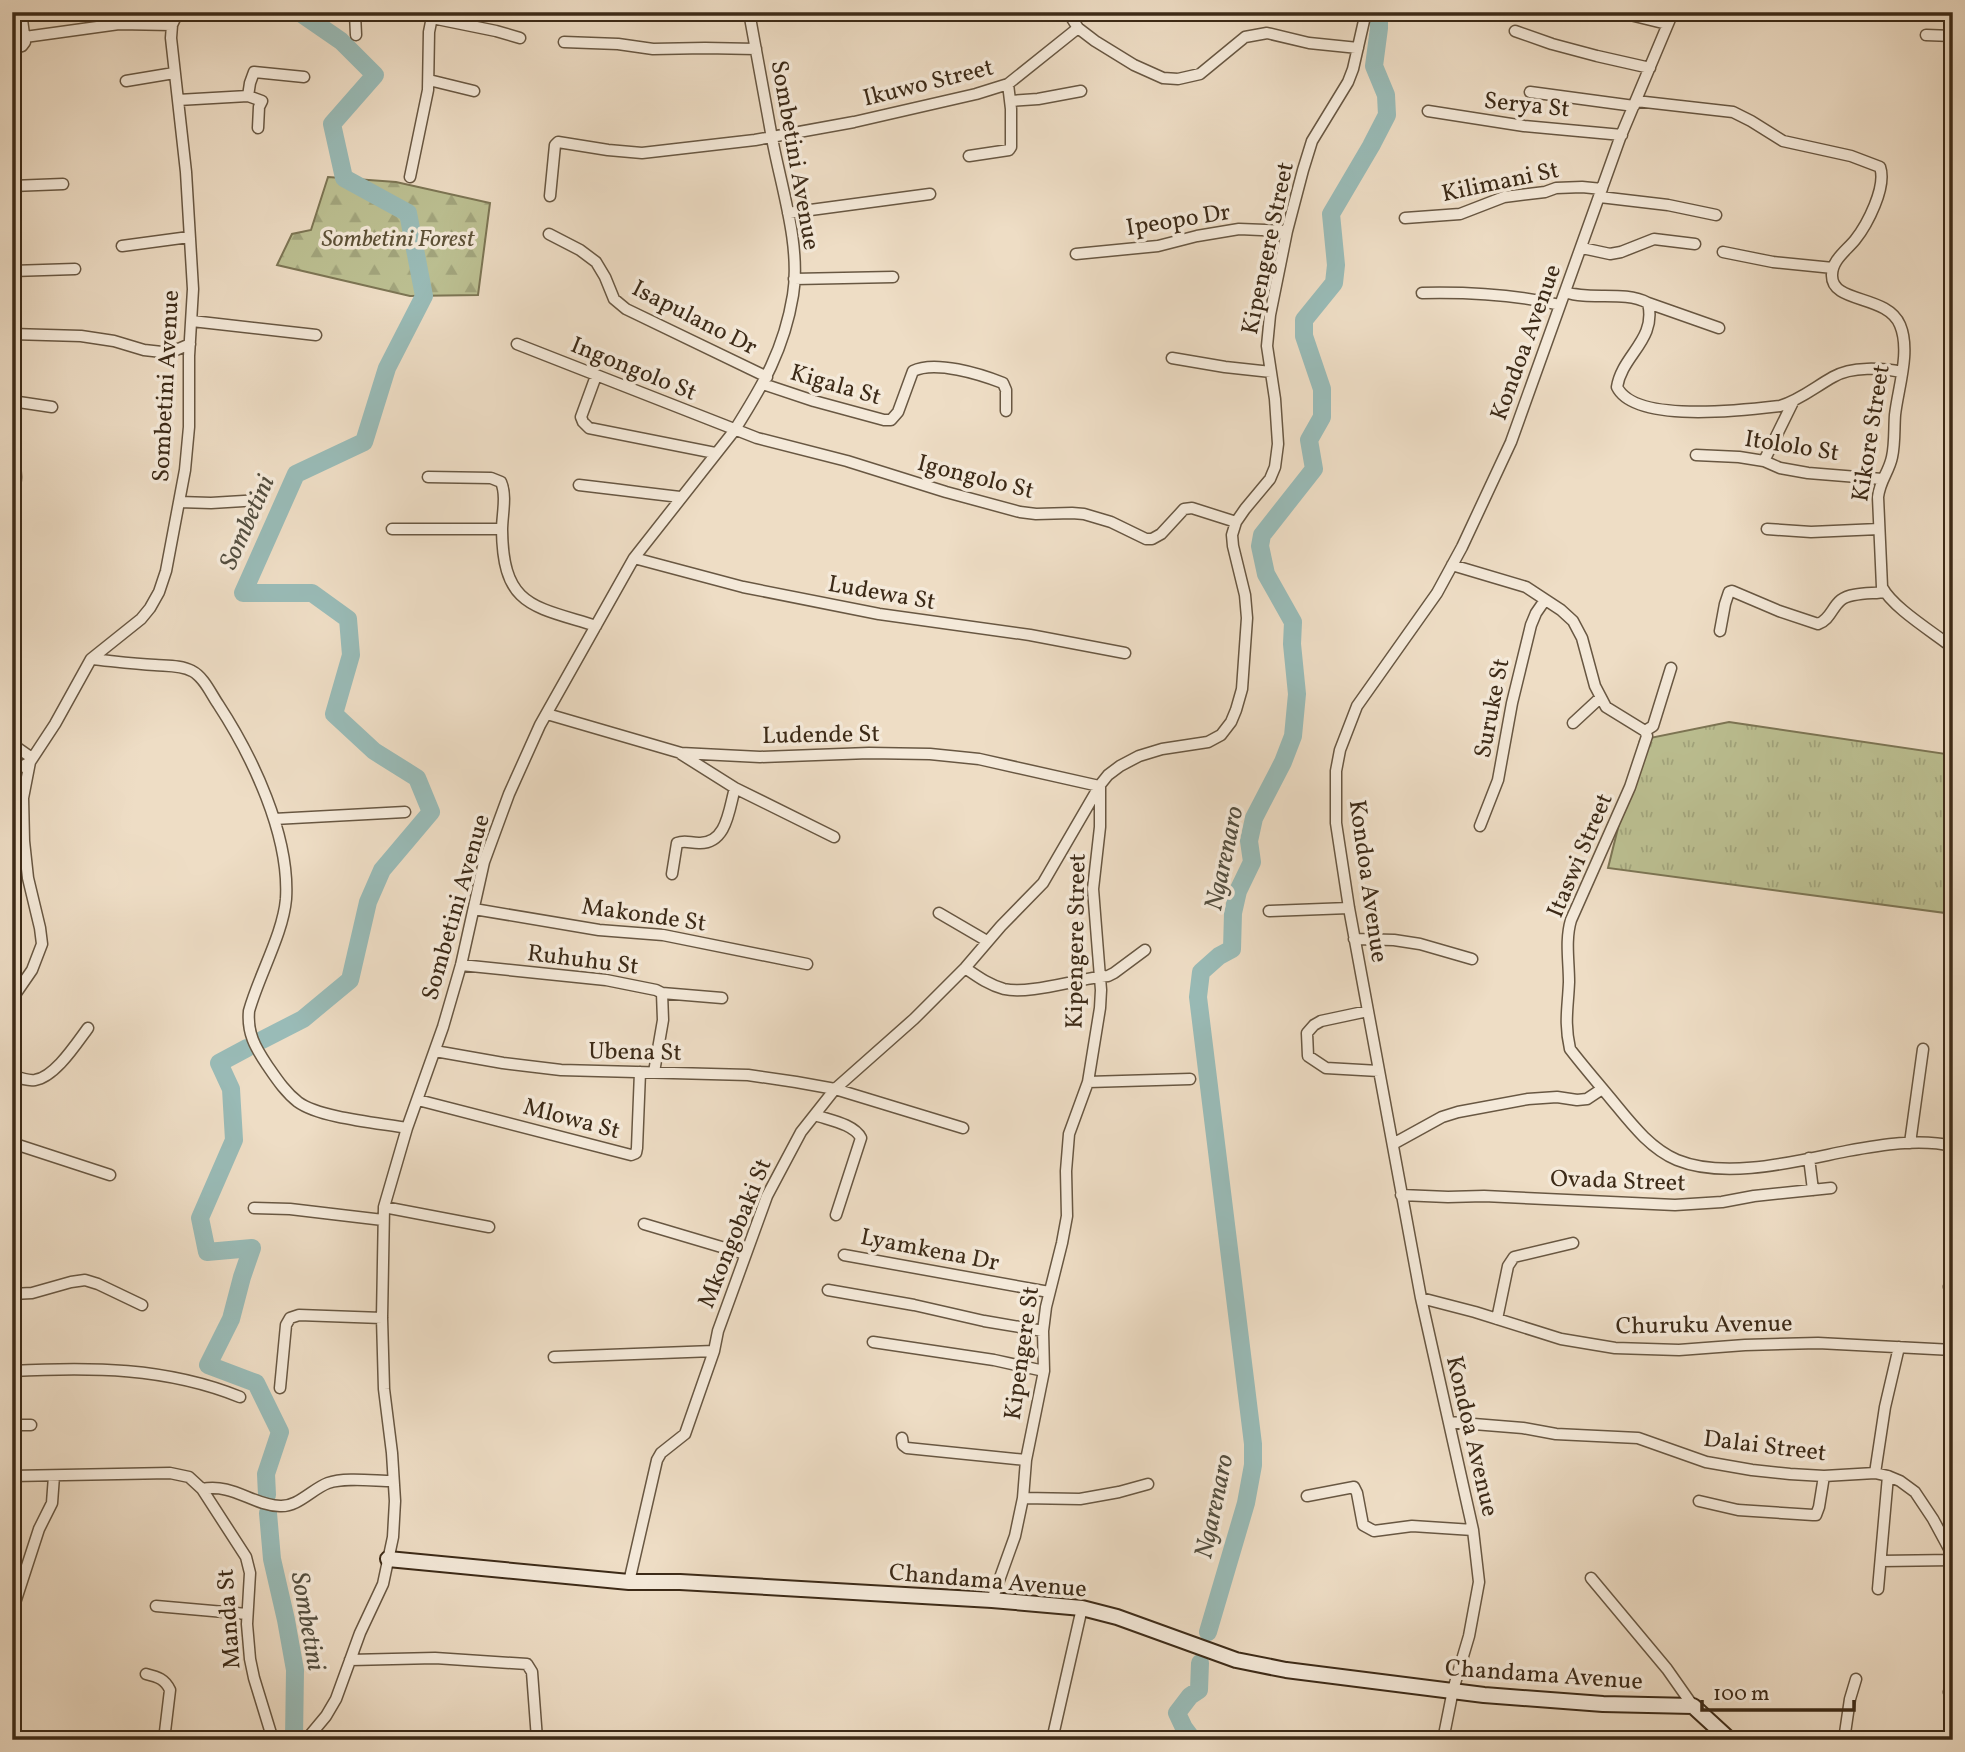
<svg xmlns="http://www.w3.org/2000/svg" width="1965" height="1752" viewBox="0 0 1965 1752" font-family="Vollkorn,serif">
<defs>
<pattern id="grass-tufts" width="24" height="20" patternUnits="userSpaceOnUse" patternTransform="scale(1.75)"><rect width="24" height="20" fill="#bcc092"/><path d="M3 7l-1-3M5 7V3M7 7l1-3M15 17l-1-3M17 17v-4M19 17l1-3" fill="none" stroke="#a2a57d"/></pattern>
<pattern id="forest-firs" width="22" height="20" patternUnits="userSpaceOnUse" patternTransform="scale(1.75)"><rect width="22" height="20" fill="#bcc092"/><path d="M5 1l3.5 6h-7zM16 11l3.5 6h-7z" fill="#a2a57d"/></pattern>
</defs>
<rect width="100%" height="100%" fill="#eeddc5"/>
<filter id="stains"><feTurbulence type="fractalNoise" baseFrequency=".00286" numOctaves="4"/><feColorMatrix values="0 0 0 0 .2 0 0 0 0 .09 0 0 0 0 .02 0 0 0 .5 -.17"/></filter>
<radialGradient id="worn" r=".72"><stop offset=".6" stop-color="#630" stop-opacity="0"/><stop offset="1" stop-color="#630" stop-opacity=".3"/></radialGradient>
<path fill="url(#grass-tufts)" stroke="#7c7554" stroke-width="2" d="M1729,722l224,33v159l-345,-46 32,-128z"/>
<path fill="url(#forest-firs)" stroke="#7c7554" stroke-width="2" d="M328,177l68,5 94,21 -12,92 -68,1 -133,-31 15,-31 19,-4z"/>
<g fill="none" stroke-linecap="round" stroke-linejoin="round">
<path stroke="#99bbb7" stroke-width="18" d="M262,1040l41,-21 47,-39 18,-78 14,-32 49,-58 -14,-34 -43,-27 -40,-37 17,-59 -3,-36 -36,-26h-69l53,-119 68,-32 23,-74 37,-72 -16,-83 -64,-35 -12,-54 43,-49 -34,-34 -42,-29
M247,1048l-28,15 12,26 3,51 -34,78 7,34 45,-4 -10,29 -11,42 -23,46 48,18 24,49 -14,42 1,21
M268,1513l4,46 14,61 9,50 -1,69
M1208,1632l38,-129 7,-38v-21l-55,-447 3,-25 18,-16 13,-7 1,-36 5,-22 14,-29 -3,-21 5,-23 29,-56 10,-26 4,-42 -5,-50 1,-22 -27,-48 -6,-28 2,-11 52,-66 -5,-29 13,-23v-28l-18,-53v-16l30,-37 2,-18 -5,-51 40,-68 16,-31 -1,-20 -12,-29 5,-38v-12l2,-4
M1193,1740l-9,-12 -7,-15 13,-17 9,-6 1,-27"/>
<g stroke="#685742" stroke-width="13">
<path id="street" d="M1068,12l10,16 17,13 39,24 29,13 15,1 22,-5 45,-37 22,-4 42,10 49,5
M1618,12l49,12
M432,18l64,13 24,7
M1515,31l37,13 45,12 53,12
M356,35l-1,-21 2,-2
M1926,35l27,1
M25,37l94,-13 53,1
M564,42l54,2 35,5 52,-1 51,1
M12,49l10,-3 3,-4 -4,-30
M429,80l45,11
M126,81l48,-8
M1530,92l104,14
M248,96l2,-13 4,-11 50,5
M178,100l70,-4 14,5 -3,6 -1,21
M1010,101l28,-2 43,-8
M1636,101l97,11 18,9 32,20 68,15 29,11c7,20 -13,58 -25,73 -9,11 -23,20 -23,35 -1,29 55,19 68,50 11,26 -2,63 -5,90 -1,13 0,29 -3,42 -3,15 -12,23 -14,40l4,90c11,21 51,45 71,61
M1428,111l96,15 98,9
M969,156l40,-6 2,-3v-38l-3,-25
M410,177l18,-87 1,-58 4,-20
M12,186l51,-2
M550,196l5,-51 3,-3 50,8 34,3 113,-13 99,-18 122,-28 32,-10 70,-56
M1600,197l68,8 48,10
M788,213l142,-19
M1405,218l55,-4 44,-17 41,-5 11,-4 26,-1 20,2
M549,234l31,16 16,12 9,15 9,22 12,10 141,68
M122,246l67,-9
M1582,248l28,6 11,-2 33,-13 41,5
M1723,252l50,10 60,6
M1076,254l82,-8 39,-10 42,-7 48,2
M12,271l63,-2
M794,279l99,-2
M1565,292c26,9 58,-2 83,11 9,37 -26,52 -31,84 18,37 129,23 163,19 20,-6 35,-19 53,-29 19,-11 49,-9 69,-5
M1422,293c47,-1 92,1 138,12
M1648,303l71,25
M192,321l124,14
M12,334l69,2 33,5 30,9 18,2 14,-2 14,-6
M517,344l240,94 90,23 99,31 74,20 16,2 36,-1 12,1 27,8 35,17h6l9,-5 23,-25 8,-1 44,14
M1172,358l53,9 46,5
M596,376l-15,41 2,5 6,6 126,25
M763,384l51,17 70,19h7l7,-8 15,-41c22,-11 67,3 90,12l3,7v21
M12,401l40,6
M1696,455l43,2 25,4 16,7 28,5 74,6
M12,460c7,14 3,26 0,41
M1764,461l29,-59
M428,477l63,1 10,4c6,14 1,33 1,48 1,77 31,76 94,96
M579,485l101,12
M179,502l32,1 49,-3
M392,529h110
M1767,529l44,3 68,-3
M634,558l109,29 136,27 151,21 95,18
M1452,565l74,22 35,23 12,11 9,17 13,48 11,21 39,24 2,5 -17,51 -59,133c-6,20 -2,41 -2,62 -1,26 -5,40 1,67 13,17 27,33 41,50 19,23 38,49 66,61 49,20 120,1 170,-9 33,-6 72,-13 106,-5
M1720,631l5,-27 4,-12 3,-1 47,20 39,13c12,-4 14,-17 23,-24 10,-8 32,-6 44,-8
M91,659c21,2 42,5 64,6 11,1 26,0 37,6 12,6 19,23 26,33 34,52 72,131 68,195 -3,35 -27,76 -37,112 -2,22 6,36 18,54 9,13 18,27 31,37 22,16 81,21 109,26
M547,714l134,39 79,4 109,-4 61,1 49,5 120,27
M1573,723l27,-25
M1645,731l8,-5 18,-58
M12,744l20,14
M681,754l54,34 99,49
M12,772l18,-10
M274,819l131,-7
M1480,826l18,-46 14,-77 19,-78 5,-12 9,-13
M672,874l5,-31c8,-3 13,0 22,0 28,1 30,-34 36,-55
M474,909l125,21 64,5 144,29
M1269,911l80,-3
M939,913l48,28
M1354,939l40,1 26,4 52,15
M461,965l145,15 50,10 6,3 1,27 -9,52
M965,968c13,9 24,17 39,21 26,6 75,-11 104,-13l6,-3 31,-23
M662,993l60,5
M12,999l20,-29 10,-26 -2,-16 -12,-50 -4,-37 -1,-43 7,-36 25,-38 36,-65 50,-40 9,-11 9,-16 7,-21 19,-101 4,-43v-71l4,-67 -7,-117 -15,-134 1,-13 6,-13
M1368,1011l-47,10 -7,4 -7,8 1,23 18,12 53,3
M435,1051l68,12 58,7 187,5 48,7 39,7 128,39
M12,1075c8,3 15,6 23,5 20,-3 41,-36 53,-52
M1088,1082l102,-3
M418,1100l213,55 5,-2 1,-5 3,-76
M815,1115c14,5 39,9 46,23l-25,77
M12,1143l98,32
M1910,1143l13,-94
M1393,1144l49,-27 16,-5 70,-13 29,-2 20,3 10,-1 15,-10
M1809,1158l4,32
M1401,1195l47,2 36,-1 191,9 47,-3 32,-6 77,-8
M384,1207l105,20
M254,1208l36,1 93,11
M644,1224l101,30
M844,1255l205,37
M1949,1287l4,-4
M828,1290l86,15 70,16 59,10
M12,1294l20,-1 39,-11 14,-2 13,4 44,21
M1421,1298l54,14 86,27 54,9 64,2 66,-5 73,-2 135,7
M1497,1319l11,-53 6,-9 59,-14
M873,1342l121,18 50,11
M554,1357l160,-6
M12,1371c78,-4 154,-4 228,26
M280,1388l6,-63 4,-7 9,-3 83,3
M1449,1422l74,6 33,6 82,4 68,24 46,8 38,4 34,2 51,-3 13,3 12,5 15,11 18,27 20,37
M12,1425h19
M902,1438l1,7 4,3 119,12
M1875,1473l10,-66 14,-60
M12,1476l158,-3 19,4 13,12 44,68 4,16 -3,51 3,35 4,19 19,62
M202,1489c31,-6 50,16 78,17 18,1 32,-17 48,-23 17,-6 47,-2 65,-2
M1307,1496l47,-9 3,6 6,32 11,6 38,-5 61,4
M1023,1498l57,1 39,-7 29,-8
M1699,1501l39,9 75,5h3l3,-8 5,-31
M1881,1561l72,-1
M1591,1578l76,91 26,37
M629,1582l28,-122 4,-7 24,-19 29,-83 4,-20 49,-135 34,-64 34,-43 79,-70 51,-51 36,-42 42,-43 57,-98
M1878,1589l10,-113
M992,1600l23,-64 8,-38 3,-38 18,-89 -1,-40 3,-24 16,-64 5,-27 -1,-45 3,-37 19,-52 12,-74 1,-18 -8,-101 7,-62v-42l8,-10 12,-9 19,-10 23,-7 46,-7 13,-7 10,-13 5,-12 6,-21 5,-71 -2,-23 -12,-49 -1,-11 4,-13 9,-13 25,-30 5,-12 3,-23 -3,-45 -8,-53 3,-31 17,-84 16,-61 9,-29 36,-59 5,-13 13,-57
M156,1606l91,8
M12,1612l27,-83 13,-26 2,-27
M350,1660l85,-2 92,6 5,8 5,67
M146,1674c12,3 19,5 24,16l-6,50
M1949,1692l4,-12
M306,1740l20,-24 10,-17 24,-66 23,-49 10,-47 2,-36 -3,-48 -8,-64 -2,-71 2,-111 23,-79 36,-101 18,-62 23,-103 25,-68 31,-69 94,-167 100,-127c29,-46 50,-81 59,-136 8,-50 -12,-108 -21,-157 -8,-42 -15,-84 -23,-126
M462,1740h76
M1052,1740l30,-132
M1443,1740l10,-50 16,-54 10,-54 -6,-52 -52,-232 -72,-390 -13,-85v-52l4,-21 17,-44 80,-113 25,-46 49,-105 109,-304 53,-126
M1844,1740l6,-41 6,-20"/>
</g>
<g stroke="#3c2a17" stroke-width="18">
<path id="secondary" d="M388,1559l241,23h51l312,18 90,8 35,9 119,43 50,10 198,25 119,9 90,2 37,34"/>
</g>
<use href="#street" stroke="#f4e9d9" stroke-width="10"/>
<use href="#secondary" stroke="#f4e9d9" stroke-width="14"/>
</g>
<g text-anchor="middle" stroke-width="7" stroke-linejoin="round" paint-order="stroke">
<g font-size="24" fill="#3c2a17" stroke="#f4e9d9">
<text transform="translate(928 82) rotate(-14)" y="8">Ikuwo Street</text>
<text transform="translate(1527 104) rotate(6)" y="8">Serya St</text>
<text transform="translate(796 155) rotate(80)" y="8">Sombetini Avenue</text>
<text transform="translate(1500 181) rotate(-12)" y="8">Kilimani St</text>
<text transform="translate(1178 219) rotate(-9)" y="8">Ipeopo Dr</text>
<text transform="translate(1267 248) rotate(-78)" y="8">Kipengere Street</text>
<text transform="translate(695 317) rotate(27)" y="8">Isapulano Dr</text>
<text transform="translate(1525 342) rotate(-70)" y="8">Kondoa Avenue</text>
<text transform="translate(634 368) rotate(22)" y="8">Ingongolo St</text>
<text transform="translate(836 384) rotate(16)" y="8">Kigala St</text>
<text transform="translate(165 386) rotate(-87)" y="8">Sombetini Avenue</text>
<text transform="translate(1870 433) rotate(-81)" y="8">Kikore Street</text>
<text transform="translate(1792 445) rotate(9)" y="8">Itololo St</text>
<text transform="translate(976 476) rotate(14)" y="8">Igongolo St</text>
<text transform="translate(882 592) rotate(10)" y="8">Ludewa St</text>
<text transform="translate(1491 708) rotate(-79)" y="8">Suruke St</text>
<text transform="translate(821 734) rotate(-1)" y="8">Ludende St</text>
<text transform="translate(1579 855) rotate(-67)" y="8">Itaswi Street</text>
<text transform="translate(1369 881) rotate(82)" y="8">Kondoa Avenue</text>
<text transform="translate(455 907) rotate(-74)" y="8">Sombetini Avenue</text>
<text transform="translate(644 914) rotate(8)" y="8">Makonde St</text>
<text transform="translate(1075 941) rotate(-89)" y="8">Kipengere Street</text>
<text transform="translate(583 959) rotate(7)" y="8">Ruhuhu St</text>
<text transform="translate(635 1051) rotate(1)" y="8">Ubena St</text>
<text transform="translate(572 1118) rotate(15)" y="8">Mlowa St</text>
<text transform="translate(1618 1180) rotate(2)" y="8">Ovada Street</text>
<text transform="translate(734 1233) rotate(-68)" y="8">Mkongobaki St</text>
<text transform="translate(930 1249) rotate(11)" y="8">Lyamkena Dr</text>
<text transform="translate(1704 1324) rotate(-1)" y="8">Churuku Avenue</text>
<text transform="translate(1021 1353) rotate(-82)" y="8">Kipengere St</text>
<text transform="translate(1473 1436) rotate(77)" y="8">Kondoa Avenue</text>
<text transform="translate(1765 1445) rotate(7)" y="8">Dalai Street</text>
<text transform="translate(988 1580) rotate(5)" y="8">Chandama Avenue</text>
<text transform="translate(228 1619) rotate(-94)" y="8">Manda St</text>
<text transform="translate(1544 1674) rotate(4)" y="8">Chandama Avenue</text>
</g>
<g font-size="24" font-style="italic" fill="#5c5036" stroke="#f4e9d9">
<text x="398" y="246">Sombetini Forest</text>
</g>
<g font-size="26" font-style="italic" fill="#534e3f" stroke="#f4e9d9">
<text transform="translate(246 522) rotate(-66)" y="9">Sombetini</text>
<text transform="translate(1223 858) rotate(-78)" y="9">Ngarenaro</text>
<text transform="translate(1213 1506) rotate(-78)" y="9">Ngarenaro</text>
<text transform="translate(309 1621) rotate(80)" y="9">Sombetini</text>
</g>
</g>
<rect width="1965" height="1752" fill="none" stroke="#eeddc5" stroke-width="42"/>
<rect x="14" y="14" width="1937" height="1724" fill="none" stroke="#3c2a17" stroke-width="3.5"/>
<rect x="21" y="21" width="1923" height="1710" fill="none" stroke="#3c2a17" stroke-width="2"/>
<path d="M1702 1700v10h152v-10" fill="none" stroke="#3c2a17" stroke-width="3.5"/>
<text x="1713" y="1700" font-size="21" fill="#3c2a17" stroke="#f4e9d9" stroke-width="5" paint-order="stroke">100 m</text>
<rect width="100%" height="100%" filter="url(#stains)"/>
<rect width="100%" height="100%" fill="url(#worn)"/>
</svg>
